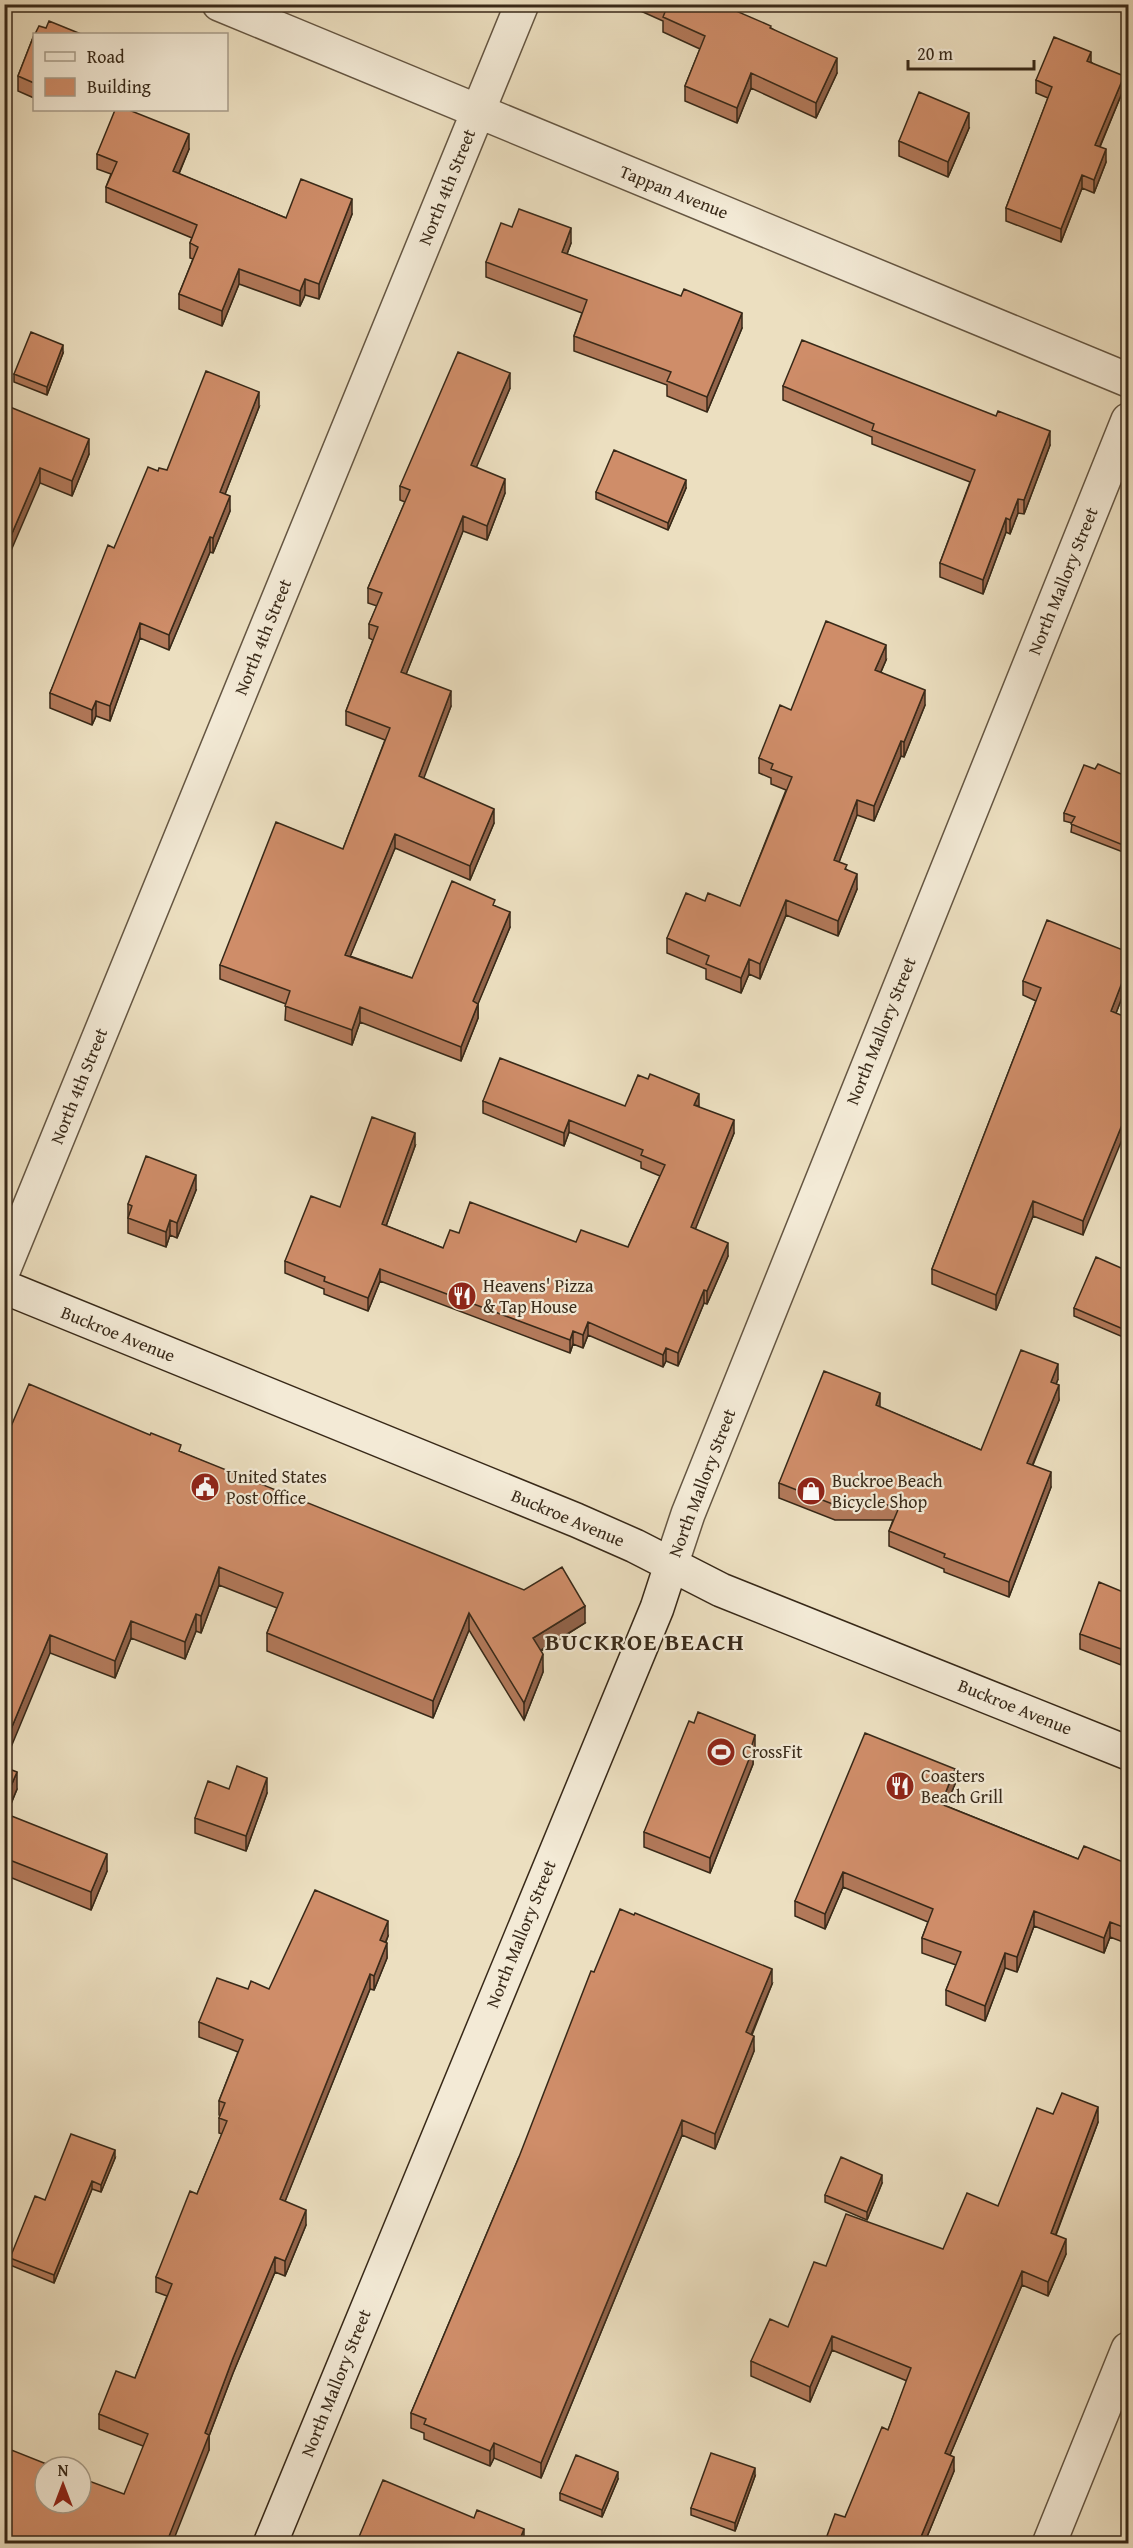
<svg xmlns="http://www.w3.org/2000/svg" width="1133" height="2548" viewBox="0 0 1133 2548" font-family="'Gentium Book Plus',serif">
<rect width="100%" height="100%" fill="#ecdfc0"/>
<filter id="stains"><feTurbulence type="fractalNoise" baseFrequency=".00333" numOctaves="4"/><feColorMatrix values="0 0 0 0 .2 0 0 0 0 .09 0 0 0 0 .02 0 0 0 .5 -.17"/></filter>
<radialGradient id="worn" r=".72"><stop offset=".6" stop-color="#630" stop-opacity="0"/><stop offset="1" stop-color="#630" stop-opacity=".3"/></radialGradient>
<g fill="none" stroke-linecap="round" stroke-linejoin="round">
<g stroke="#655642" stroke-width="36">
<path id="street" d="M219,4l909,376
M4,1269l518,-1265
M671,1565l17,-51 440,-1094
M1049,2544l79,-195"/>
</g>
<g stroke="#382918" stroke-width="36">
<path id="secondary" d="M4,1287l572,233 59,26 86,44 407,163
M270,2544l387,-936 14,-43"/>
</g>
<use href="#street" stroke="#f3ead6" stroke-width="33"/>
<use href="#secondary" stroke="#f3ead6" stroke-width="33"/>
</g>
<path fill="#b2795a" stroke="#382918" stroke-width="1.5" d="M625,4h95l51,24 66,45 -21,45 -65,-30 -14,35 -52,-22v-15l15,-37 -37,-17v-11z
M34,35v63l-16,-7v-15z
M1091,62l33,26 -24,59 6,15 -12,31 -12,-5 -21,54 -55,-21v-13l42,-110 -12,-5v-13z
M969,128l-21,49 -49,-21v-15z
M189,149l-10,25 107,44 66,-4 -33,85 -14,-4 -5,11 -61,-22 -17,42 -43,-17v-15l14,-35 -3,-1v-15l2,-5 -86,-36v-15l5,-13 -14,-5v-15z
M512,227l59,16 -4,11 175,74 -35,84 -40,-16v-11l-93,-34v-15l8,-23 -96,-36v-15z
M63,353l-16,42 -33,-13v-8z
M783,386l267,59 -26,69 -6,-1 -8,21 -4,-2 -23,62 -43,-17v-14l30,-81 -98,-38v-7l-89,-37z
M510,388l-34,79 29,26 -18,47 -24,-9 -57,143 45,32 -28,72 71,45 -24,57 -75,-32 -45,108 62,22 83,-72 15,21 -32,76v15l-17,43 -101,-39 -8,23 -67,-25 1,-16 -66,-25v-14l123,-116 42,-109 -39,-15v-14l27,-71 -4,-2v-14l8,-18 -9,-3v-15l37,-86 -5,-2v-14z
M5,405l84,49 -17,42 -32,-13z
M259,407l-34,87 5,17 -17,42 -3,-1 -41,98 -29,-12 -30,83 -14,-5 -4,9 -42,-17v-15l64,-145 44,-77 9,-1z
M686,488l-18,42 -72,-31v-7z
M886,660l-5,12 44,33 -21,52 -3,-1 -27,65 -17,-6 -18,47 8,8 10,19 -19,47 -52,-21 -26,64 -11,-5 -8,19 -35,-14v-10l-39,-16v-15l38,-37 35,5 46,-116 -15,-6v-6l-12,-5v-15l32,-48z
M1095,769l33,8v71l-3,-1 -2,5 -52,-20 1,-9 -8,-2v-8z
M1023,981l105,1 -12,31 -33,222 -50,-19 -37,94 -64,-26v-15l104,-268 -13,-6z
M483,1101l142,5 74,1 35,26 -39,96 33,27 -21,48 -3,-1 -26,63 -12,-5 -3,6 -75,-32 -5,13 -10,-4 -3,9 -190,-72 -12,30 -44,-17v-5l-39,-16v-12l55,-54 75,-61 -29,80 57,22 16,-15 117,9 52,5 32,-71 -19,-8v-6l-72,-30 -5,14 -81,-33z
M196,1190l-19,48 -7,-3 -4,12 -38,-14v-29z
M1128,1271v59l-2,-1 -3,8 -49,-21v-8z
M1058,1379l-2,5 3,16 -26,65 18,22 -42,110 -65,-25v-3l-55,-23v-15l4,-11h-58l-56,-22v-15l101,-76 101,43z
M4,1443l177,9 404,171 -44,28 2,21 -19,48 -55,-90 -36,88 -166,-67v-18l10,-25 -58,-23 -18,48 -5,-2 -11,28 -54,-21 -16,40 -65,-25z
M1128,1594l-7,71 -41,-16v-15z
M755,1750l-2,5v9l-43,109 -66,-26v-15z
M4,1767l13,22 -10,25 100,57 -16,39 -84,-34z
M955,1784l-9,22 132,53 50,5v80l-18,-7 -6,16 -70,-27 -17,46 -12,-4 -20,53 -39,-16v-15l10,-25 -34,-12v-15l6,-16 -85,-35 -18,42 -30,-13v-15z
M229,1789l38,4 -21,58 -51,-18v-15z
M388,1936l-2,6 1,16 -13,32 -4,-1 -85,212 21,24 -21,51 -10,-4 -42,101 -24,63v14l-66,-4 -44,-17v-15l36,-36 32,-82 -11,-4v-15l41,-83 25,-60 -3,-1v-15l1,-2 -1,-1v-14l19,-49 -39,-15v-15l49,-33h21z
M772,1984l-20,51 2,16 -39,98 -33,-14 -141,343 -47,-20 -4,8 -66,-27v-6l-13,-5v-15l108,-256z
M1053,2114l45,8 -42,113 10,19 -18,42 -26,-11 -72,170 4,16 -30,73h-100l21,-27 43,-87 19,-49 -75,-31 -22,52 -59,-26v-15l37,-34 38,-61 117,-17 55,-43z
M115,2158l-14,34 -9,-3 -38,94 -44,-18v-7l35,-58z
M882,2183l-15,37 -42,-18v-7z
M755,2476l-20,55 -44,-16v-7z
M618,2479l-16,38 -42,-17v-7z"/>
<path fill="#91634a" stroke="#382918" stroke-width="1.5" d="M1091,52v13l-4,-4z
M837,58v15l-21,45v-15z
M751,73v15l-14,35v-15z
M1124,76v12l-29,70v-13z
M969,113v15l-21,49v-15z
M189,134v15l-16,38v-16z
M1106,149v13l-12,31v-13z
M1082,175v13l-21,54v-13z
M352,199v15l-33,85v-15z
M571,228v15l-9,24v-15z
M239,269v15l-17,42v-15z
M305,279v16l-5,11v-15z
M742,313v15l-35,84v-15z
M63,345v8l-16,42v-8z
M510,373v15l-39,92v-15z
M259,392v15l-39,100v-15z
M1050,431v14l-26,69v-14z
M89,439v15l-17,42v-15z
M40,468v15l-36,84v-15z
M505,479v14l-18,47v-14z
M686,480v8l-18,42v-7z
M230,496v15l-17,42v-15z
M1018,499v14l-8,21v-14z
M463,516v15l-62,156v-15z
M1006,518v14l-23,62v-14z
M210,537v15l-41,98v-15z
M140,623v15l-30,83v-15z
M886,645v15l-11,25v-15z
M925,690v15l-21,52v-15z
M451,691v15l-32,85v-15z
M96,701v15l-4,9v-15z
M901,741v15l-27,65v-15z
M857,800v15l-23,60v-15z
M494,809v14l-24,57v-14z
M395,834v14l-50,121v-14z
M1125,839v8l-2,5v-7z
M857,874v15l-19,47v-15z
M786,900v15l-26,64v-15z
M510,912v15l-37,89v-15z
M749,959v15l-8,19v-15z
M1128,967v15l-17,44v-15z
M478,1004v14l-17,43v-14z
M360,1007v15l-8,23v-15z
M699,1094v12l-5,-1z
M1128,1110v15l-45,110v-14z
M569,1120v12l-5,14v-13z
M734,1120v13l-43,107v-13z
M415,1133v13l-33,91v-13z
M196,1175v15l-19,48v-15z
M1033,1201v15l-37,94v-15z
M170,1220v15l-4,12v-15z
M728,1243v13l-21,48v-13z
M380,1269v12l-12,30v-13z
M704,1290v13l-26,63v-13z
M1126,1321v8l-3,8v-8z
M588,1322v13l-5,13v-13z
M573,1331v13l-3,9v-13z
M666,1348v13l-3,6v-12z
M1058,1364v15l-7,18v-15z
M1059,1385v15l-32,78v-15z
M880,1393v15l-4,-3z
M1051,1472v15l-42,110v-15z
M219,1567v18l-18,48v-17z
M585,1606v17l-52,32v-17z
M469,1613v17l-36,88v-17z
M196,1614v17l-11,28v-17z
M131,1621v17l-16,40v-17z
M1128,1631v15l-7,19v-16z
M50,1635v18l-46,111v-18z
M543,1654v18l-19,48v-17z
M755,1735v15l-2,5v9l-43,109v-15z
M955,1769v15l-14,34v-14z
M17,1772v17l-13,31v-18z
M267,1778v15l-21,58v-15z
M107,1854v17l-16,39v-18z
M7,1859v17l-3,8v-18z
M843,1872v15l-18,42v-15z
M1034,1911v15l-17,46v-15z
M388,1921v15l-8,19v-15z
M1110,1922v15l-6,16v-15z
M387,1943v15l-13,32v-14z
M1005,1953v15l-20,53v-15z
M772,1969v15l-26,63v-15z
M370,1974v15l-90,225v-15z
M754,2036v15l-39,98v-15z
M1098,2107v15l-47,125v-14z
M682,2120v15l-141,343v-15z
M115,2150v8l-14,34v-7z
M882,2175v8l-15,37v-8z
M92,2181v8l-38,94v-8z
M306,2210v15l-21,51v-15z
M1066,2239v15l-18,42v-14z
M275,2257v15l-42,101 -24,63v14l-37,94h-6l39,-111 28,-75z
M1022,2271v14l-77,182v-14z
M832,2336v14l-22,52v-15z
M494,2443v15l-4,8v-15z
M954,2457v14l-30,73h-6z
M755,2468v8l-20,55v-8z
M618,2472v7l-16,38v-7z
M524,2529v15h-6z"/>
<path fill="#cf8d69" stroke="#382918" stroke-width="1.5" d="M661,4h59l51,22 -1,2 67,30 -21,45 -65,-30 -14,35 -52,-22 20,-50 -42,-19 4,-10z
M49,21l32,13h-46l4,-8 7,2z
M34,35v48l-16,-7z
M1054,37l37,15 -4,9 37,15 -29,69 11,4 -12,31 -12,-5 -21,54 -55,-21 46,-121 -16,-7z
M919,92l50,21 -21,49 -49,-21z
M115,110h14l60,24 -16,37 113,47 15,-39 51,20 -33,85 -14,-5 -5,12 -61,-22 -17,42 -43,-17 19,-47 -8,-4 7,-18 -91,-38 11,-25 -20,-8z
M519,209l52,19 -9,24 119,44 3,-7 58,24 -35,84 -40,-16 4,-9 -97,-36 13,-36 -101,-38 15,-39 11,4z
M31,332l32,13 -16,42 -33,-13z
M802,340l194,76 2,-5 52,20 -26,69 -6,-1 -8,21 -4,-2 -23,62 -43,-17 35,-93 -103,-40 2,-6 -91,-38z
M458,352l52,21 -39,92 34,14 -18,47 -24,-10 -62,156 50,19 -32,85 75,33 -24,57 -75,-32 -50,121 67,23 40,-97 43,19 -2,5 17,7 -37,89 5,3 -17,43 -101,-40 -8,23 -67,-24 5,-15 -70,-26 56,-143 67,27 47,-121 -44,-17 32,-84 -9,-3 13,-31 -14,-5 42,-98 -10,-4z
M206,371l53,21 -39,100 10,4 -17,42 -3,-1 -41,98 -29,-12 -30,83 -14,-5 -4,9 -42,-17 58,-148 6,3 34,-81 10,4 1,-3 8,2z
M5,405l84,34 -17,42 -32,-13 -36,84z
M614,450l72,30 -18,43 -72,-31z
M826,621l60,24 -11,25 50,20 -21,52 -3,-1 -27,65 -17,-6 -23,60 13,5 -2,4 12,5 -19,47 -52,-21 -26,64 -11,-5 -8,19 -35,-14 3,-8 -42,-18 19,-45 19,8 3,-8 32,13 52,-129 -21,-8 2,-5 -14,-6 21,-53 11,5z
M1098,764l30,13v63l-3,-1 -2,6 -52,-21 4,-7 -11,-4 20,-48 11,4z
M1047,920l81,32v15l-17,44 17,7v92l-45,111 -50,-20 -37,94 -64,-26 109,-281 -18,-7z
M500,1058l125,48 13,-31 10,4 2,-5 49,20 -5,11 40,15 -43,107 37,16 -21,48 -3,-1 -26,63 -12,-5 -3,7 -75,-33 -5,13 -10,-4 -3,9 -190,-71 -12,29 -44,-17 1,-4 -40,-16 26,-65 29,11 32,-90 43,16 -33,91 61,24 7,-18 9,3 11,-31 106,40 5,-12 47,17 37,-82 -24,-10 2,-5 -74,-30 -5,13 -81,-32z
M146,1156l50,19 -19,48 -7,-3 -4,12 -38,-14 4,-12 -4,-2z
M1096,1257l32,14v51l-2,-1 -3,8 -49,-21z
M1021,1350l37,14 -7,18 8,3 -32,78 24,9 -42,110 -65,-25 1,-3 -56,-23 11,-26h-65l-56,-22 45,-112 56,22 -4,12 105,45z
M29,1384l121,51 1,-2 30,12 -2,6 345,139 38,-23 23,39 -52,32 10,16 -19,49 -55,-90 -36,88 -166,-68 16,-40 -64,-26 -18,49 -5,-2 -11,28 -54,-21 -16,40 -65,-26 -46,111v-303z
M1099,1582l29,12v37l-7,18 -41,-15z
M698,1712l57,23 -4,13 2,1 -43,109 -66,-26 45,-111 5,2z
M865,1733l90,36 -14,35 137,55 6,-13 44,18v65l-18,-7 -6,16 -70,-27 -17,46 -12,-4 -20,53 -39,-16 15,-38 -39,-14 11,-29 -90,-37 -18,42 -30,-13z
M237,1766l30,12 -21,58 -51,-18 13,-37 21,8z
M4,1767l13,5 -13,30z
M4,1813l103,41 -16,38 -84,-33 -3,7z
M315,1890l73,31 -8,19 7,3 -13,33 -4,-2 -90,225 26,11 -21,51 -10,-4 -42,101 -28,75 4,2 -43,109h-162v-97l50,20h-9v36h36v-25l43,16 24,-60 -49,-20 17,-43 19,7 37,-94 -16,-7 34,-86 7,3 30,-73 -8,-3 6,-15 -6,-2 24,-61 -44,-18 18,-44 31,11 3,-8 18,8z
M620,1909l14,6 1,-2 137,56 -26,63 8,4 -39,98 -33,-14 -141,343 -47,-20 -4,8 -66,-27 2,-5 -15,-6 108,-256 72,-186 3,1z
M1062,2093l36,14 -47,126 15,6 -18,43 -26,-11 -77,182 9,4 -36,87h-94l11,-30 10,3 37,-90 6,3 23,-62 -79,-32 -22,51 -59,-26 19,-42 18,8 26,-65 12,4 20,-52 97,35 24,-56 31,13 39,-98 16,6z
M71,2134l44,16 -14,35 -9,-4 -38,94 -44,-17 25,-62 10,4z
M841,2157l41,18 -15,37 -42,-17z
M711,2453l44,15 -20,55 -44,-15z
M576,2455l42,17 -16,38 -42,-17z
M383,2480l91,38 3,-8 47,19 -6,15h-162z"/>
<defs>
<g id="restaurant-disc" transform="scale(1.5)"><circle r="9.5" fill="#8f2418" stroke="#f3ead6"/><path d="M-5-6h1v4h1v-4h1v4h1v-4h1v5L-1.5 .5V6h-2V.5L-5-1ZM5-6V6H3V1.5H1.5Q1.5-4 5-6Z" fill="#fff"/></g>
<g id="civic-disc" transform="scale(1.5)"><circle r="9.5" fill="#8f2418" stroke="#f3ead6"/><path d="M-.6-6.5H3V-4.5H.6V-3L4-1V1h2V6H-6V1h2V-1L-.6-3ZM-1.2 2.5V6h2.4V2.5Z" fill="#fff"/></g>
<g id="shop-disc" transform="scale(1.5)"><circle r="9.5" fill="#8f2418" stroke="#f3ead6"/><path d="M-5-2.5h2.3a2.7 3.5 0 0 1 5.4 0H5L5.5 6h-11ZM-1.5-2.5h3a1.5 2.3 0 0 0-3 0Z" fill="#fff"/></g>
<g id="stadium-disc" transform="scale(1.5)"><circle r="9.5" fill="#8f2418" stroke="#f3ead6"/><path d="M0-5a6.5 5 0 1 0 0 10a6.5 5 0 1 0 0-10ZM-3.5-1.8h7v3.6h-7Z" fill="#fff"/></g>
</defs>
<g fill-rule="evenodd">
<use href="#restaurant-disc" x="462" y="1296"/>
<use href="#civic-disc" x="205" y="1487"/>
<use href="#shop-disc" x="811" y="1491"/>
<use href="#stadium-disc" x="721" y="1752"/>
<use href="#restaurant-disc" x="900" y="1786"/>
</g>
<g text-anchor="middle" stroke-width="4.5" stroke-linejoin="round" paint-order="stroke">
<g font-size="18" fill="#382918" stroke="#f3ead6">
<text transform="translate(447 187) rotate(-68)" y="6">North 4th Street</text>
<text transform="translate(674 192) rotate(22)" y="6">Tappan Avenue</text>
<text transform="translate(1063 581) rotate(-68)" y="6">North Mallory Street</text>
<text transform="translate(263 637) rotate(-68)" y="6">North 4th Street</text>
<text transform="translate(881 1031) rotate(-68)" y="6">North Mallory Street</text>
<text transform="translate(79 1086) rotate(-68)" y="6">North 4th Street</text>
<text transform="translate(118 1334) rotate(22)" y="6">Buckroe Avenue</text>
<text transform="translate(702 1483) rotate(-69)" y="6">North Mallory Street</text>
<text transform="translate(568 1518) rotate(23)" y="6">Buckroe Avenue</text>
<text transform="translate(1015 1707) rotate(22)" y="6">Buckroe Avenue</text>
<text transform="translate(521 1934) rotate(-68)" y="6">North Mallory Street</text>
<text transform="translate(336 2383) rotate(-68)" y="6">North Mallory Street</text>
</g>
<g font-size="18" fill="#382918" stroke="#f3ead6" text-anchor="start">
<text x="483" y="1292">Heavens' Pizza<tspan x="483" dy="21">&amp; Tap House</tspan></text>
<text x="226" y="1483">United States<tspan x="226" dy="21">Post Office</tspan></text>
<text x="832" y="1487">Buckroe Beach<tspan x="832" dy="21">Bicycle Shop</tspan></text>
<text x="742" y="1758">CrossFit</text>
<text x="921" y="1782">Coasters<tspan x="921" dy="21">Beach Grill</tspan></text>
</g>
<g font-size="24" font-weight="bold" letter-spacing="1.5" fill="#382918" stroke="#f3ead6">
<text x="645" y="1650">BUCKROE BEACH</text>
</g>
</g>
<rect width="1133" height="2548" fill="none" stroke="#ecdfc0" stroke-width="24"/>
<rect x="6" y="6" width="1121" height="2536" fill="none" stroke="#382918" stroke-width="3"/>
<rect x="12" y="12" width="1109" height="2524" fill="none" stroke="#382918" stroke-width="1.5"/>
<rect x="33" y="33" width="195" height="78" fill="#f3ead6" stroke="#a89d8a" stroke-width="1.5"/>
<rect x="45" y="52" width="30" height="9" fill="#f3ead6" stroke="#a89d8a" stroke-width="1.5"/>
<text x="87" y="63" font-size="18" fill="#382918">Road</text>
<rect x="45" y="78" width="30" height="18" fill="#cf8d69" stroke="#a89d8a" stroke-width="1.5"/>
<text x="87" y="93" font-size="18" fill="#382918">Building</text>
<g transform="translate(63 2485)"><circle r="28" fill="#f3ead6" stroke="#a89d8a" stroke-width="1.5"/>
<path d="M0-4.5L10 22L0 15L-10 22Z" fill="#8f2418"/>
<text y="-9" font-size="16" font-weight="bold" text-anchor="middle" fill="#382918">N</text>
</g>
<path d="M908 60v9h126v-9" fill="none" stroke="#382918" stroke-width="3"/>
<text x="917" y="60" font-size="18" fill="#382918" stroke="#f3ead6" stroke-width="4.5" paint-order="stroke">20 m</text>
<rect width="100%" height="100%" filter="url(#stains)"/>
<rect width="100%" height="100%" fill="url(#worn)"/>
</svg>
